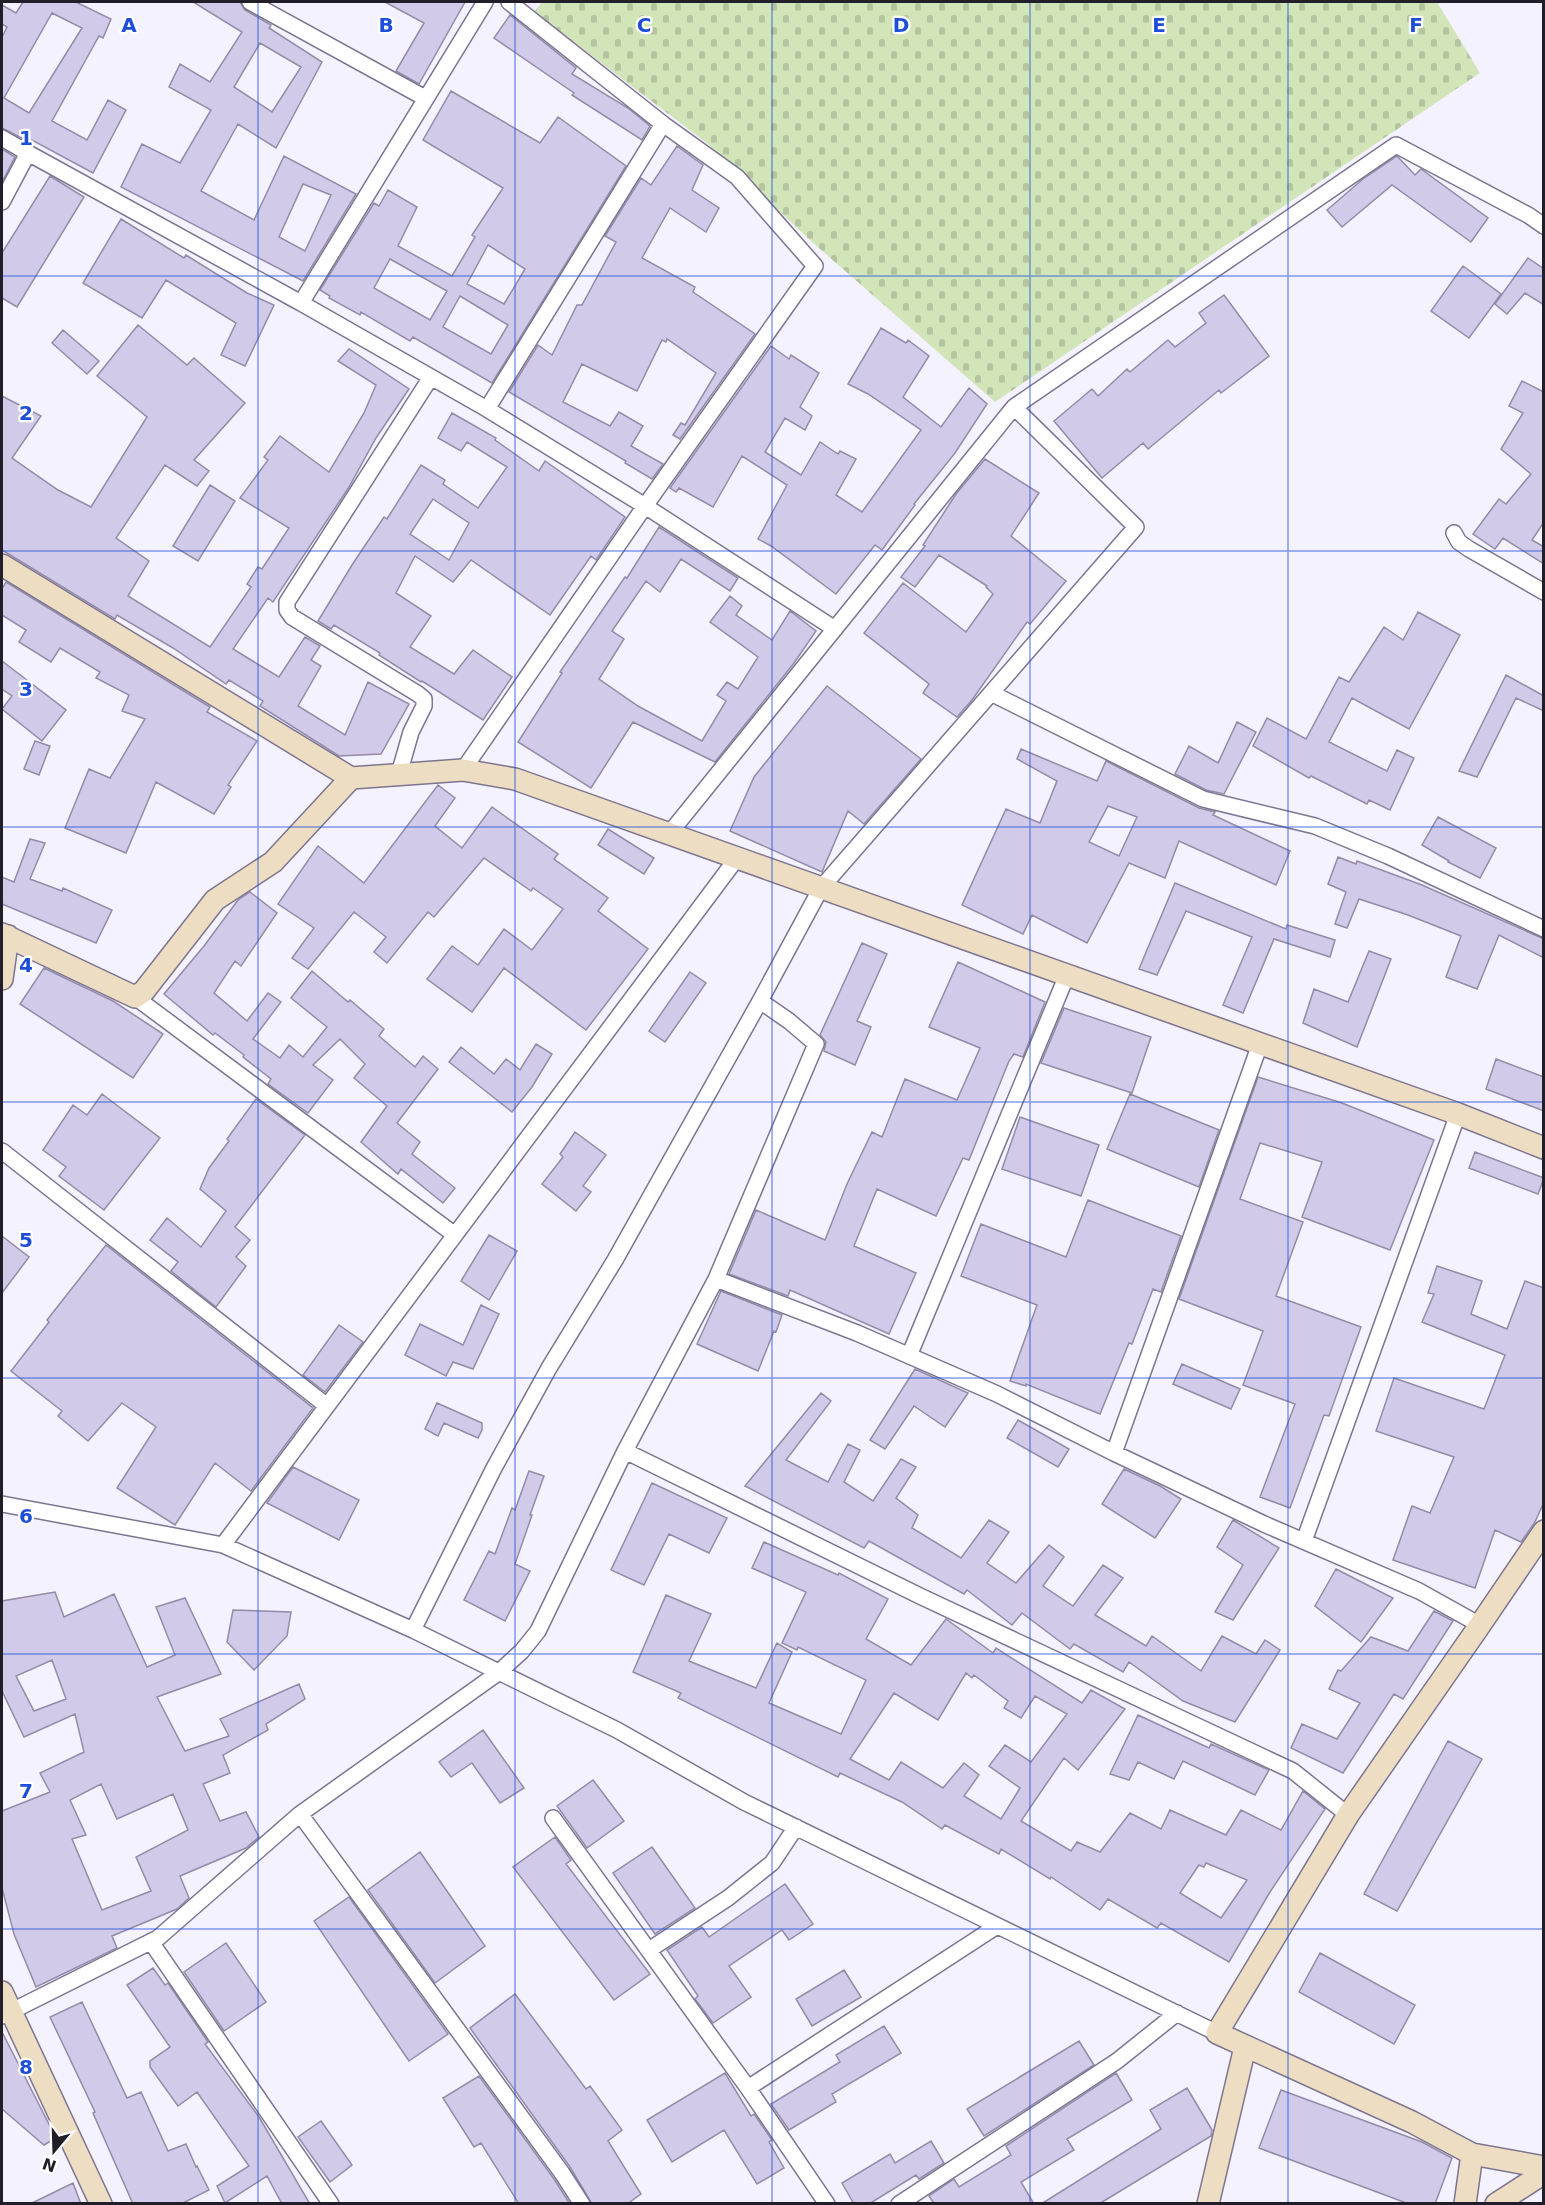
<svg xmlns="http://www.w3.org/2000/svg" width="1545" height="2205" viewBox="0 0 1545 2205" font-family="'DejaVu Sans',sans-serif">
<defs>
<pattern id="cemetery-stones" width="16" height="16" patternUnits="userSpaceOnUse" patternTransform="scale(1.5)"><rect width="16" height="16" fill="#d1e5b9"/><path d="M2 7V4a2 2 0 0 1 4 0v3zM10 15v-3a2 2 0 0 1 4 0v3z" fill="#b3c49f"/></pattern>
</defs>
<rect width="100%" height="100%" fill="#f5f2ff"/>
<path fill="url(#cemetery-stones)" d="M542,2h895l43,71 -485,329 -183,-160 -104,-98 -174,-132z"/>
<path fill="#d2cae9" stroke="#938ba7" stroke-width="1.5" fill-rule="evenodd" d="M23,2h53l35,17 -8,19 -4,-2 -47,85 35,19 21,-40 18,10 -33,63 -61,-33 -1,3 -29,-15v-91l5,-10 -5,-3v-19l14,8zM52,13l30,15 -53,85 -25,-15z
M193,2h47l5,8 26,15 -2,3 53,34 -46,86 -38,-24 -37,67 53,29 30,-64 72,38 -53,87 -182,-94 21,-43 38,19 31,-53 -42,-23 11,-23 30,18 32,-50zM260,43l41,24 -29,45 -38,-25zM303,184l28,11 -26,56 -26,-14z
M385,2h80l-46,82 -23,-13 28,-48z
M510,15l66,53 -4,6 56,34 22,18 -8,14 -70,-45 2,-2 -80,-55z
M451,91l89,52 18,-26 68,49 -134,217 -79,-46 -3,4 -49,-29 -1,3 -31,-17 1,-2 -10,-6 54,-87 5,3 9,-16 29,17 -19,39 54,30 23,-39 -3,-2 31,-47 -80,-48zM488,245l37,24 -21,35 -37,-20zM390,259l57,32 -17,29 -56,-32zM460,296l48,29 -17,29 -48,-27z
M677,146l26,19 -11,25 27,18 -13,24 -36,-24 -28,50 53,29 -2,5 62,42 -75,105 -7,-4 8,-12 4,2 31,-52 -49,-34 -1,3 -4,-2 -25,51 -55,-27 -19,38 47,24 9,-14 24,14 -12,20 32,18 -11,15 -27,-16 1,-2 -117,-69 29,-47 14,10 25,-50h5l34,-63 -11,-6 36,-58 10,7z
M2,149l13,8 -13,25z
M1397,156l18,19 6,-6 67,49 -17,24 -79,-57 -50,42 -15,-17 36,-31z
M50,176l34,21 -67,110 -15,-9v-45z
M121,219l63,39 2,-3 61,38 27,12 -29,61 -24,-11 15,-32 -70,-43 -24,38 -59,-35z
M1528,258l16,11v36l-19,-12 -18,21 -12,-10z
M1463,266l38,28 -32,44 -38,-27z
M1224,295l45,61 -48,37 -2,-3 -71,59 -5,-6 -41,35 -48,-57 38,-32 6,7 29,-27 3,3 38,-32 7,7 31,-24 -7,-10z
M138,325l49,40 7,-7 51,45 -51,57 15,11 -12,15 -32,-21 -49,73 33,23 -21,35 82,51 41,-60 -4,-3 11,-17 4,2 27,-41 -49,-30 28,-38 -4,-3 16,-21 49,36 35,-59 12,-28 -38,-24 11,-12 60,40 -33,49 -27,49 -76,115 -5,-4 -35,51 46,28 26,-40 15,9 -9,14 10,6 -23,40 47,29 23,-53 41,22 -28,50 -42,2 -79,-50 3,-5 -34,-21 -3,4 -53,-36 -56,-33 -2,4 -113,-69v-154l39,20 -29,42 46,32 33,17 56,-90 -50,-41z
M881,328l25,15 2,-3 21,16 -26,41 38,30 28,-39 18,16 -32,49 -41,51 1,1 -33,45 -7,-5 -39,49 -65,-48 -13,-7 29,-54 -45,-29 -29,51 -34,-19 -3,4 -6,-4 101,-142 18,13 2,-4 28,18 -19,34 12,9 -7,14 -20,-12 -20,34 36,23 19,-33 18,12 2,-3 16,8 -20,36 26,17 59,-82 -53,-36 -20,-10z
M63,330l36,31 -12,13 -35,-31z
M1522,381l22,11v130l-12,18 12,7v17l-41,-26 -8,11 -22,-15 26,-35 7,5 25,-30 -30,-25 22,-36 -14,-7z
M452,413l44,25 -1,2 44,31 6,-10 80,56 -29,43 -5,-4 -41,59 -79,-55 -18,22 -38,-26 -19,37 35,23 -21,31 44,27 19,-24 39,27 -29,43 -61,-39 -1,1 -42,-27 1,-2 -46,-28 -3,4 -13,-8 34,-56 32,-48 3,2 34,-54 24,15 -2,4 35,24 29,-41 -40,-25 -6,9 -23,-13zM433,499l36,24 -20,37 -39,-26z
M985,459l54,34 -28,43 55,45 -36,43 -3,-2 -55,78 -15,17 -34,-24 6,-9 -65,-51 39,-50 63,49 27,-38 -7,-7 1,-1 -48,-31 -24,32 -14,-10 24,-31 -2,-1 33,-51z
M210,485l25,16 -37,60 -25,-15z
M659,527l79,51 -8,13 -49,-32 -21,33 -14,-11 -34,50 12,8 -25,40 39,27 64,35 24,-40 -9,-6 10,-13 11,7 20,-32 -48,-35 20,-26 12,10 -6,9 36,25 18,-29 26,20 -22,32 -79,99 -82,-40 -42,66 -73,-46 44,-69 -2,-1 65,-95 2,1z
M6,582l204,125 -3,5 50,29 -29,44 3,2 -17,27 -58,-32 -30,71 -61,-25 24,-59 21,9 35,-59 -23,-8 7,-16 -33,-17 4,-6 -40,-24 -9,14 -32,-20 7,-12 -24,-15v-26z
M1418,612l42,23 -51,94 -57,-31 -23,44 58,29 10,-21 17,8 -24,52 -21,-10 -2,4 -56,-28 -2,2 -56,-32 14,-28 39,21 33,-62 10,5 35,-55 19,13z
M2,661l64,49 -24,31 -40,-32 10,-13 -10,-7z
M1506,675l38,21v15l-28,-13 -39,79 -18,-6z
M827,686l94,73 -57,65 -16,-13 -26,61 -92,-41 24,-54z
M1237,722l19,10 -32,62 -18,-4 -31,-16 14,-28 29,17z
M35,741l15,5 -11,29 -15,-6z
M1021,749l76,32 9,-20 93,47 16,4 -2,3 77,36 -14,34 -97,-44 -14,37 -36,-15 -42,80 -55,-28 -9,19 -61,-29 44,-96 34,14 17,-42 -40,-22zM1108,806l29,11 -18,39 -30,-14z
M438,785l17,13 -20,28 27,22 30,-41 66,47 -4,5 54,39 -10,13 50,38 -62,81 -82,-62 -32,44 -45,-33 25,-33 26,19 26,-36 28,21 31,-41 -30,-21 -2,3 -47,-33 -50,59 -6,-5 -41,51 -13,-11 12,-15 -32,-25 -46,57 -16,-11 22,-30 -36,-24 40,-58 46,37z
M1438,817l58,31 -16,30 -32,-16 1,-1 -27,-16z
M608,829l46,29 -10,16 -46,-29z
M30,839l15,4 -15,36 32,12 1,-3 49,22 -16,33 -94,-39v-27l12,5z
M1338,857l18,7 1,-3 65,24 122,54v19l-45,-23 -22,54 -31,-12 15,-41 -53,-21 -49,-16 -12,29 -12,-4 11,-32 -18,-8z
M1175,883l111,46 1,-4 48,15 -5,17 -56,-18 -31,74 -20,-8 29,-68 -66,-26 -29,64 -18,-6z
M250,892l27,21 -36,53 -6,-5 -21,32 33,28 21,-28 13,9 -28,37 27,19 9,-13 14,12 24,-30 -36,-29 21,-27 36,31 2,-2 34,29 -5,7 36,31 8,-11 15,13 -41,54 23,19 -8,12 43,34 -12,15 -42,-34 -3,5 -37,-32 26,-36 -33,-28 11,-14 -25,-25 -27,26 20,15 -25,33 -40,-29 3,-5 -28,-22 1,-2 -29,-22 -2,2 -49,-41 40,-48 34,-46z
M862,943l25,11 -30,67 14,6 -16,38 -31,-14 2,-9 -6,-7z
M1369,951l22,8 -34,88 -54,-24 11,-34 34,13z
M958,962l87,40 -22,55 -9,-3 -5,7 -40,99 -6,-2 -27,58 -59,-27 -23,57 62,27 -27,61 -99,-44 -2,6 -59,-22 27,-64 69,30 22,-56 25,-52 10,5 23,-58 52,21 23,-52 -51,-21z
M44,968l69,33 50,33 -30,44 -113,-74z
M690,972l16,11 -41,59 -16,-11z
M1064,1008l87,29 -19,56 -91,-30z
M536,1044l16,10 -20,33 -20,25 -63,-50 12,-15 33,27 12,-15 14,11z
M1496,1059l48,18v34l-58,-22z
M1258,1077l84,26 92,37 -44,110 -88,-33 20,-55 -62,-19 -20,56 63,23 -27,74 85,31 -32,89 -5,-1 -34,93 -30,-11 35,-93 -52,-19 20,-54 -84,-32z
M102,1094l58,44 -56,72 -45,-34 7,-9 -23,-17 30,-45 14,10z
M1130,1094l89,36 -20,57 -92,-38z
M256,1099l49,36 -70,92 15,13 -14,17 10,9 -30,41 -45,-36 7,-9 -28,-22 17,-22 34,29 25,-36 -26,-22 9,-21 20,-27 -2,-2z
M1020,1117l79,28 -18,51 -79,-27z
M575,1132l31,23 -23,31 8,6 -15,19 -34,-27 21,-27 -3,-3z
M1475,1152l69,26 -6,16 -69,-26z
M1088,1200l93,36 -20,56 -8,-3 -21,55 -3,-1 -29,71 -74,-30v2l-16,-5 27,-76 -76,-29 20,-52 85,33z
M489,1235l28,16 -28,49 -28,-19z
M2,1236l27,21 -27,36z
M106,1245l207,163 -62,83 -36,-28 -40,62 -58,-37 39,-61 -34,-24 -34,38 -30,-25 4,-5 -51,-40 38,-49 -2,-2z
M1437,1266l45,15 -11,33 36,15 18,-48 19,7v214l-9,20 -14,20 -26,-12 -20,58 -82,-28 19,-54 18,7 24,-56 -78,-26 18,-53 90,31 21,-54 -83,-33 12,-28 -6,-1z
M721,1291l61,24 -6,17 -2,-1 -16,40 -61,-27z
M481,1305l18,9 -26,55 -20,-7 -7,14 -41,-21 15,-31 43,21z
M339,1325l24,17 -38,50 -22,-17z
M1182,1364l58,25 -9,20 -58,-25z
M915,1369l53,24 -23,34 -31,-21 -29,43 -15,-9z
M821,1393l10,8 -45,59 42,22 20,-38 12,6 -16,32 29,19 28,-42 15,8 -20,31 22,17 -6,13 49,30 28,-38 20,12 -22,31 29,20 33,-38 15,12 -21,29 30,20 30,-41 20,13 -28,37 51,31 6,-10 49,35 21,-35 34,18 9,-14 15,10 -45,72 -52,-21 -54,-39 -6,10 -49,-28 -4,5 -48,-36 -10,12 -45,-35 -3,4 -95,-53 -5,7 -119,-62z
M437,1403l45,20v7l-4,8 -34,-15 -6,13 -13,-7z
M1018,1420l51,29 -11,18 -51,-29z
M293,1467l66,33 -20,40 -72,-37z
M1124,1469l36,17 21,13 -26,39 -53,-34z
M529,1471l15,5 -14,39h2l-17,49 15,7 -25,50 -41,-21 25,-49 6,3 17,-46 3,2z
M652,1483l75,35 -18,35 -40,-19 -25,51 -33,-15z
M1233,1520l46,28 -46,72 -18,-8 28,-47 -26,-18z
M764,1542l74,33 1,-2 49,26 -22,40 45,26 35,-46 47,34 3,-5 86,55 9,-13 34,19 -47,61 -14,-12 -43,63 50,30 6,-9 23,10 30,-39 31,16 9,-19 56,25 15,-25 40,20 22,-39 22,18 -55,83 -41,70 -68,-39 -4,5 -49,-29 -8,11 -49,-33 -1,2 -49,-30 -2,5 -54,-29 -3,4 -40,-27 -62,-29 -2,4 -160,-79 3,-5 -48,-21 33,-77 45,19 -22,47 67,27 21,-45 15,9 -23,51 72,31 25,-54 -68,-33 -1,3 -15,-7 24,-51 -54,-24zM966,1673l6,5 2,-3 34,26 -4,7 17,10 14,-22 32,18 -36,48 -26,-17 -16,21 31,22 -19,31 -37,-23 15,-21 -15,-12 -21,25 -42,-26 -12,18 -39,-21 44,-66 44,27zM1206,1863l41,17 -26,38 -41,-25 19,-28 5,2z
M1336,1569l57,29 -32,44 -46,-36z
M55,1592l9,25 50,-23 33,73 28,-12 -19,-48 29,-9 36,76 -64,23 28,54 44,-15 -9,-17 79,-35 6,15 -39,25 2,6 -45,25 7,18 -27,11 17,37 26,-9 13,25 -13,11 -66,28 9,22 -12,11 -65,27 5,12 -81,39 -22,-53 -12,-46v-77l48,-19 -10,-19 44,-21 -9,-38 -51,23 -22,-46v-90zM52,1660l14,39 -32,12 -18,-35zM101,1784l16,35 56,-25 15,36 -52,27 15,34 -49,19 -30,-71 14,-4 -16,-35z
M233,1610l58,2 -4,24 -33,34 -27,-28z
M1434,1611l19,10 -50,78 -9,-5 -51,79 -52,-25 11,-24 35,15 23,-36 -31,-14 9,-19 3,1 30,-34 37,14z
M1138,1715l71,33 2,-4 58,26 -14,25 -72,-34 -9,18 -36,-17 -9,18 -19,-6z
M483,1730l41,58 -24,15 -28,-40 -21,14 -12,-15z
M1448,1741l34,18 -85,152 -33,-17z
M593,1780l31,41 -37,27 -30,-42z
M555,1837l16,23 -5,4 84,110 -36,26 -101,-133z
M652,1847l43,61 -40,26 -42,-61z
M420,1852l65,94 -50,37 -67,-93z
M785,1884l28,40 -24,16 -7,-10 -53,36 22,31 -38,26 -18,-24 3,-3 -31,-46 35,-23 7,10z
M349,1897l99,137 -39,27 -95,-140z
M226,1943l40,59 -42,29 -40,-59z
M1320,1953l95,52 -21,39 -95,-52z
M153,1968l12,17 3,-2 40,59 -3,2 54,73 51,87h-28l-15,-28 -42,27 -8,-17 32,-20 -52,-74 -19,14 -28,-39v-6l20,-14 -43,-62z
M844,1970l17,27 -49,29 -16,-27z
M515,1994l71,95 4,-3 32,44 -14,11 33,53 -14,10h-35l-22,-37 -100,-139z
M82,2002l45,96 14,-6 27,59 18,-7 10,23 1,-1 12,24 -28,14h-48l-40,-91 2,-1 -45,-95z
M884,2026l17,27 -69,41 4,8 -47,28 -18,-26 69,-42 -4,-7z
M2,2032l54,106 -12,7 -42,-36z
M1079,2041l15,24 -110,71 -17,-27z
M725,2073l26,43 3,-2 18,26 -3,2 15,26 -27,16 -33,-54 -52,32 -25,-42z
M1116,2073l16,27 -65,39 7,11 -53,32 13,22h-103l2,-2 -4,-6 25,-17 5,8 52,-32 -5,-9z
M479,2076l75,103 16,25h-51l-38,-61 -7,4 -31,-49z
M1187,2088l25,42 -1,6 -112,68h-58l120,-75 -11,-19z
M1281,2090l141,52 30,16 -17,46h-26l-150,-56z
M321,2121l31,44 -22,17 -32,-45z
M931,2141l13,22 -25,16 -3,-4 -47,29h-15l-12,-21 48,-29 5,9z
M73,2183l8,21h-51z"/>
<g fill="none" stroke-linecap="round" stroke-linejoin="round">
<g stroke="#7d7590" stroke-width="18">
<path id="street" d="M250,2l175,96
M485,2l-184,301 186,106
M509,2l154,122
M663,124l74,53 78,89 -170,240 -158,-97z
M2,138l26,15
M2,202l26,-49 273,150
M1014,407l382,-262 132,70 16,11
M1454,533l5,9 10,7 75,43
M991,693l212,106 112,27 73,30 156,73
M463,770l182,-264 190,123
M399,774l12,-42 13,-26v-7l-6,-5 -126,-77 -5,-7v-8l144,-225
M135,997l320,238
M2,1151l325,255
M716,1279l141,54 140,61 117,59 150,71 155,67 61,34
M909,1356l158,-381
M625,1451l297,146 371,174 55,44
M1114,1453l146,-409
M2,1504l221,41 190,85 204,100 127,72 473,231
M1304,1541l154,-427
M223,1545l514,-687
M413,1630l81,-162 55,-100 66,-108 145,-259
M300,1814l262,359 20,31
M553,1818l195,270
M151,1942l180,262
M649,1950l79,-52 44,-35 24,-36
M2,2016l156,-78 142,-124 198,-141 24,-22 16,-20 87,-180 91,-172 100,-235 -27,-23 -29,-20 61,-113 315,-361 -122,-120 -345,427
M827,2204l-79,-116 249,-162
M899,2204l218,-143 60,-48"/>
</g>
<g stroke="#7d7590" stroke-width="24">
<path id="secondary" d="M2,565l349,213 112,-8 52,9 943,335 86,34
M2,934l133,63 9,-6 71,-91 58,-38 78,-84
M2,979l6,-43
M2,1992l99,212
M1472,2154l72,13
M1208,2204l37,-157
M1465,2204l7,-50 -60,-32 -195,-89 131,-218 132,-190 64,-94
M1496,2204l48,-31"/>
</g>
<use href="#street" stroke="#fff" stroke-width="15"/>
<use href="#secondary" stroke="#ecddc3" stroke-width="21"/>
</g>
<path fill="none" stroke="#1d4ed8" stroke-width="1.5" stroke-opacity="0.55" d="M258,2v2202M515,2v2202M772,2v2202M1030,2v2202M1288,2v2202M2,276h1542M2,551h1542M2,827h1542M2,1102h1542M2,1378h1542M2,1654h1542M2,1929h1542"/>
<g font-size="20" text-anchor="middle" font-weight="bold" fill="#1d4ed8" stroke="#fff" stroke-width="4.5" stroke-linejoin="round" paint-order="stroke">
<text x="129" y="32">A</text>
<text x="386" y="32">B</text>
<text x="644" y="32">C</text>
<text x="901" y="32">D</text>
<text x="1159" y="32">E</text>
<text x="1416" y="32">F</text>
<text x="26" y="145">1</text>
<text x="26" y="420">2</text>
<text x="26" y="696">3</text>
<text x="26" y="972">4</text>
<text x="26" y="1247">5</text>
<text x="26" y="1523">6</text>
<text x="26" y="1798">7</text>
<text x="26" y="2074">8</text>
</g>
<rect width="1545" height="2205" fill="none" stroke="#211e29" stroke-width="6"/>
<g transform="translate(54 2151) rotate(199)" stroke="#ffffff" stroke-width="4.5" paint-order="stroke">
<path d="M0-4.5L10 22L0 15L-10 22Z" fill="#211e29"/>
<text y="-9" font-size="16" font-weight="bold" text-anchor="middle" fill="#211e29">N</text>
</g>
</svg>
